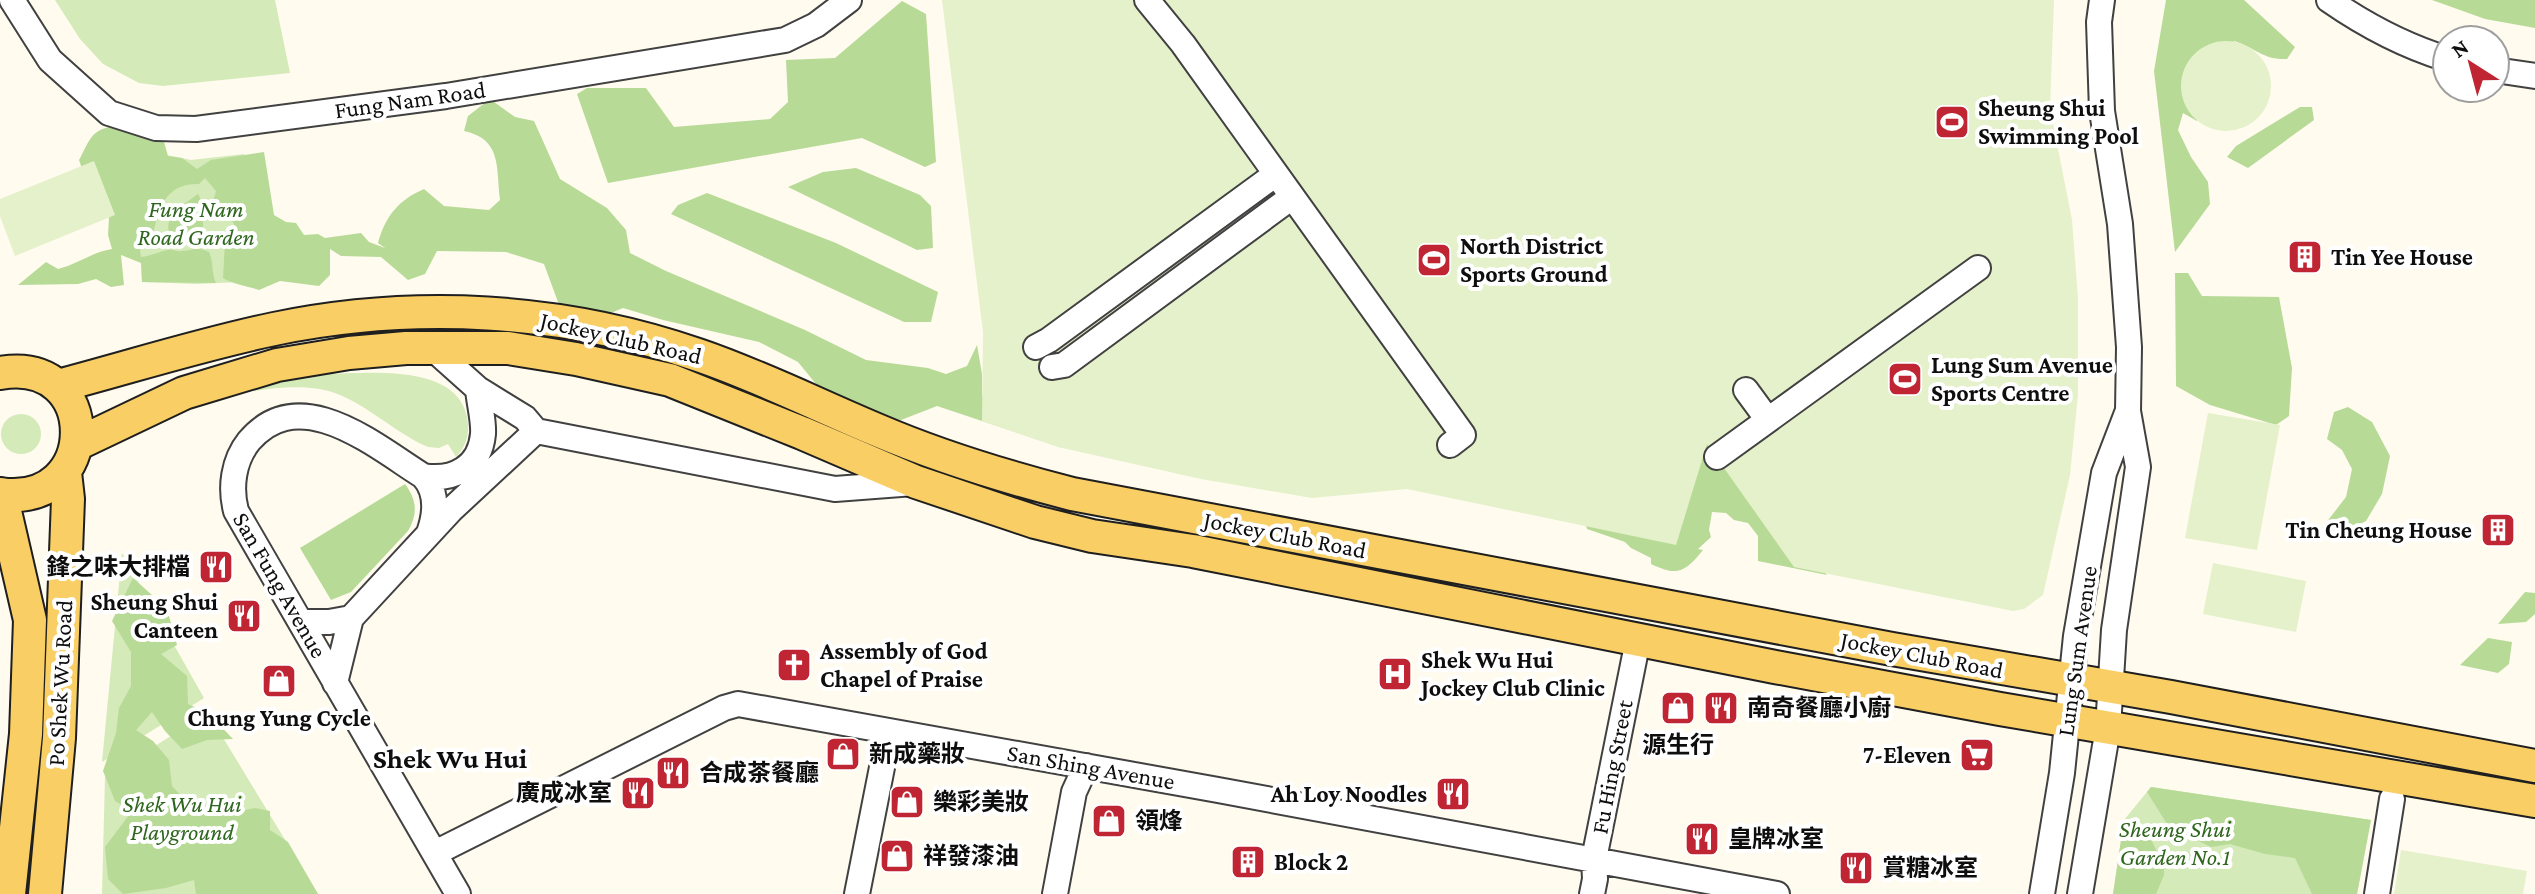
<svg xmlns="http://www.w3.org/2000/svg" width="2535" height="894" viewBox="0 0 2535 894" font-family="'Crimson Pro','Noto Sans SC',serif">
<rect width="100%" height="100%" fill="#fffbef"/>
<path fill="#d4eab8" d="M55,0h220l15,73 -127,13 -24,-3 -36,-19 -23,-25z
M137,149l54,11 53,-6 -5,128 -42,2 -55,-2z
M326,374c41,-1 131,-11 141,43 3,16 0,28 -11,40l-8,-13 -9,4 -11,-1c-33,-14 -60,-42 -93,-54 -29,-10 -64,-5 -94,0l-1,-4z
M1 434a20 20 0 1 1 40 0a20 20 0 1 1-40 0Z
M122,553l82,145 -102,64z
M208,713l110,181h-216l3,-117z
M2151,787l220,33 -14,74h-244l11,-74z"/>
<path fill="#b8da97" d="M2166,0h78l51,47 -8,12c-25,1 -30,-11 -53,-18l-37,80 -14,-8 -5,17 13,27 17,25 2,22 -35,48 -21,-181z
M2432,0h103v28l-50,-9z
M902,1l24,13 10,148 -11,5 -63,-29 -254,45 -31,-89 10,-6h59l28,39 96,-8 18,-17 -2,-42 49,-2z
M490,99l25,18 19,4 26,58 47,29 19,22 4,23 36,18 139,59 61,30 62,8 18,6 21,-8 10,-21 5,29v21l9,9 72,44 -126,-42 -41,16 -75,-32 -23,-28 -39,-20 -96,-22 -40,-12 -17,7 -36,-2 -12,-11 -14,-38 -38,-12 -69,-1 -12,23 -17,6 -27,-23 -40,-1 -11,-7v26l-11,11 -39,-5 -21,9c-12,-4 -27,-6 -36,-12l2,-36 14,-7 -6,-13 -21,-16 4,-15 -11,-13 -6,6c-36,-1 -41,28 -47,55l-12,2 1,16c10,-1 17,-5 27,-7 6,-1 8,2 14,1 14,-1 13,-5 27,1 5,11 2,20 7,31l-74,-1 -1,-19 -20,-8 3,30 -13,2 -15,-8 -18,5 -60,1 28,-23 12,7c20,-5 34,-17 54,-20l-4,-14 1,-18 -22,-34 -8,-23c5,-8 9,-22 18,-28 18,-12 45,-1 65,3l6,21 14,2 15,11 14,-9 53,-8 10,63 12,7 10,1 8,12 14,-1 7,4 36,-5 8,9 16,6 -7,-5c7,-26 20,-43 46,-54l20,17 45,4 11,-10c-4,-33 2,-61 -36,-69l4,-15z
M2300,107h12l2,13 -66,48 -21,-11 9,-11z
M856,168l64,27 11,11 2,42 -16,2 -129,-63 35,-15z
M707,193l129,50 102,49 -7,30h-27l-233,-108 7,-9z
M198,194l5,10v24l-18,9 -14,-1 -3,-8 2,-14z
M2175,273h13l14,23 77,1 13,71 -3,48 -13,9 -66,-20 -34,-19z
M1688,406l41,55 98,114 -69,-14v-25l-10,-13 -14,-3 -8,-7 -14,-1 -3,18 2,7 -13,12 5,1c-18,22 -25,27 -52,14v-6l-20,-10 -6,-6 -38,-13 -3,-10z
M2348,407l24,15 18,34 -8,38 -16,27 -34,18 -10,-11 24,-31 6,-28 -10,-19 -15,-11 7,-27z
M405,484c12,16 13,30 3,47l-57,61 -20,8 -31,-52z
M133,578l19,17 -5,20 22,1 8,29 -16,9 26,22 1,28 20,9 25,26 -26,1 -25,9 -17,-18 -13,-19 -16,18 17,11 16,19 3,26 16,17 37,11 30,-6 15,3v19l18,12 30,52h-122l-2,-14 -28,8 -43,6 -15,-15 -3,-32 27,-36 -17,-10 -12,-30 13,-38 3,-25 12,-22v-34l-19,-31z
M2525,592l10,1v21l-9,8 -28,2z
M2488,638l24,4 -3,22 -11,9 -38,-8z
M2151,787l220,33 -14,74h-45l-17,-36 -30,-4 -35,-10 -19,3 -27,-13 -10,1 -27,-43z
M2124,820l26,17 8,17 6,6v15l-8,19h-43z"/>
<path fill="#e5f1ca" d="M942,0h1112l-4,108 22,112 6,79v95l-8,81 -27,120 -19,14 -11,2 -219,-44 -87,-123 -31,101 -269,-56 -95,9 -111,-19 -143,-32 -76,-26 1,-89z
M2181 86a45 45 0 1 1 90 0a45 45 0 1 1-90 0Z
M94,161l21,54 -100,41 -15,-40v-17z
M2208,413l72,12 -23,125 -72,-12z
M2213,563l93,18 -10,51 -93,-18z
M2401,850l126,21 -4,23h-129z"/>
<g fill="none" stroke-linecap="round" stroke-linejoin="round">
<g stroke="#414141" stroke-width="28">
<path id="minor" d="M12,0l38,60 59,53 47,15 40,1 250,-33 339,-56 31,-15 33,-25
M1147,0l36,44 280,391 -13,10
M2329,0c36,25 76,46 118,59
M2495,70l40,6
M431,347l47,42 47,29 11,13 299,58 79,-6
M1036,347l13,-7 227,-166
M1052,367l12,-2 228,-168
M1746,390l22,30
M1717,457l261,-189
M423,476c31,5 57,-9 60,-42 1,-14 -4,-31 -5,-45
M429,533c7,-20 9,-41 -6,-57 -48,-30 -123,-95 -174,-35 -16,20 -19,47 -13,70l222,383
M302,622h27l22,-4
M335,683l16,-65 100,-108 85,-79
M435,853l289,-145 14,-4 480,86 559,104
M857,894l32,-162
M1055,894l19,-102 12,-26
M1592,894l3,-15 -1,-20 44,-219
M2042,894l20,-121 14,-137 28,-163 23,-60
M2080,894l28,-166 6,-98 24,-163 -10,-56 1,-64 -9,-123 -18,-113 -3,-89 3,-22
M2377,894l15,-95"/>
</g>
<g stroke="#1f1f1f" stroke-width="36">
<path id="major" d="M0,373c103,-18 102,136 0,121
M58,386c72,-19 144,-42 216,-57 140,-29 289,-21 424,26 62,21 119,50 179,75 63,27 129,47 195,64l820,155 279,48 364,69
M77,444l107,-51 93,-28 72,-12 57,-5h102l68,11 94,21 132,53 114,49 119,40 57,14 101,15 582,116 225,42 535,92
M1,494l29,126 -4,114 -17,160
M45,894l14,-156 9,-239 -3,-27"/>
</g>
<use href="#minor" stroke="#fff" stroke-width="24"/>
<use href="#major" stroke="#f9cf65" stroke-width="32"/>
</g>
<defs>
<g id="stadium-square" transform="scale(1.8)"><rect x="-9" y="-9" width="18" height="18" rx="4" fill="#bf2532" stroke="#fff"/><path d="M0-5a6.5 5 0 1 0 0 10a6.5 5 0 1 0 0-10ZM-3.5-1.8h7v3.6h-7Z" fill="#fff"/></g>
<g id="building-square" transform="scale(1.8)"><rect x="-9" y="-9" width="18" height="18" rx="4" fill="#bf2532" stroke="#fff"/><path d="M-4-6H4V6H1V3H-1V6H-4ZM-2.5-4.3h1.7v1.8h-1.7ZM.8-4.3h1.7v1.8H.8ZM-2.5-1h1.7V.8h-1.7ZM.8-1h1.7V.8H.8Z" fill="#fff"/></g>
<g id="restaurant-square" transform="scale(1.8)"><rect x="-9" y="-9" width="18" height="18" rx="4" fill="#bf2532" stroke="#fff"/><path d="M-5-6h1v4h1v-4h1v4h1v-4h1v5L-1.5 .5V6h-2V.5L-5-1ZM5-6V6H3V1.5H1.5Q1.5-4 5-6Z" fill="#fff"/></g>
<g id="church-square" transform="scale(1.8)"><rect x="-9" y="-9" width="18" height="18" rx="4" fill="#bf2532" stroke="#fff"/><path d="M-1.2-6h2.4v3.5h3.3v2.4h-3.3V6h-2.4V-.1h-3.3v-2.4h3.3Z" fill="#fff"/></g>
<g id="hospital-square" transform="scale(1.8)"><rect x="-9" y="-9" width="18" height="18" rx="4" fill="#bf2532" stroke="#fff"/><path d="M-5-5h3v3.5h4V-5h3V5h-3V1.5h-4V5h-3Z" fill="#fff"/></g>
<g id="shop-square" transform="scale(1.8)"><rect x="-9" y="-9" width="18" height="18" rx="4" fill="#bf2532" stroke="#fff"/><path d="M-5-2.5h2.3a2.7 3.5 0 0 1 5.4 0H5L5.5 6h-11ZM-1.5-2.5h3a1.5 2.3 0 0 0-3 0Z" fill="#fff"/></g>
<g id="supermarket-square" transform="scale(1.8)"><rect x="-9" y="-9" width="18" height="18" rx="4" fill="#bf2532" stroke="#fff"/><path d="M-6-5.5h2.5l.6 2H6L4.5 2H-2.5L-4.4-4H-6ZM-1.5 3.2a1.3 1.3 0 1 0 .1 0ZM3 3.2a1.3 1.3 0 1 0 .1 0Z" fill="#fff"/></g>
</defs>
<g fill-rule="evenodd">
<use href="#stadium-square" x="1952" y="122"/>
<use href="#building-square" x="2305" y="257"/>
<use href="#stadium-square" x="1434" y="260"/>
<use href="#stadium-square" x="1905" y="379"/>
<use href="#building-square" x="2498" y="530"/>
<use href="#restaurant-square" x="216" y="567"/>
<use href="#restaurant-square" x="244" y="616"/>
<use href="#church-square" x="794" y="665"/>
<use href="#hospital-square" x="1395" y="674"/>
<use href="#shop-square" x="279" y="681"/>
<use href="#shop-square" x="1678" y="708"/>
<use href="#restaurant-square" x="1721" y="708"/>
<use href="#shop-square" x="843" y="754"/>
<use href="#supermarket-square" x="1977" y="755"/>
<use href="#restaurant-square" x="673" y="773"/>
<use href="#restaurant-square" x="638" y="793"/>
<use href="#restaurant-square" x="1453" y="794"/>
<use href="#shop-square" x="907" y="802"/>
<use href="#shop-square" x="1109" y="821"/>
<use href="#restaurant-square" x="1702" y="839"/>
<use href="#shop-square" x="897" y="856"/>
<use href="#building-square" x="1248" y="862"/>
<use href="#restaurant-square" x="1856" y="868"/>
</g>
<g text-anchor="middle" stroke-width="8" stroke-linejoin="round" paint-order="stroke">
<g font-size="24" fill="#0e0e0e" stroke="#fff">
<text transform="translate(410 100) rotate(-8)" y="8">Fung Nam Road</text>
<text transform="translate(621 338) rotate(13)" y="8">Jockey Club Road</text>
<text transform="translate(1285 535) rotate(11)" y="8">Jockey Club Road</text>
<text transform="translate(280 585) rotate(60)" y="8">San Fung Avenue</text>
<text transform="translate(2077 651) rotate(-82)" y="8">Lung Sum Avenue</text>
<text transform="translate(1922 655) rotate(11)" y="8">Jockey Club Road</text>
<text transform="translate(60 683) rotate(-87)" y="8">Po Shek Wu Road</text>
<text transform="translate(1091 767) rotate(10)" y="8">San Shing Avenue</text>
<text transform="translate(1612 767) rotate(-79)" y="8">Fu Hing Street</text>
</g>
<g font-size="24" font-weight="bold" fill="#0e0e0e" stroke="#fff" text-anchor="start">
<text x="1978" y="116">Sheung Shui<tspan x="1978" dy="28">Swimming Pool</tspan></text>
<text x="1460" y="254">North District<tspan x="1460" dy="28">Sports Ground</tspan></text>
<text x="2331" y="265">Tin Yee House</text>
<text x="1931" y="373">Lung Sum Avenue<tspan x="1931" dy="28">Sports Centre</tspan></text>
<text x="2472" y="538" text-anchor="end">Tin Cheung House</text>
<text x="190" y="575" text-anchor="end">鋒之味大排檔</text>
<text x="218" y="610" text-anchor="end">Sheung Shui<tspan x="218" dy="28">Canteen</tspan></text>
<text x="820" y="659">Assembly of God<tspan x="820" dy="28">Chapel of Praise</tspan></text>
<text x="1421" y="668">Shek Wu Hui<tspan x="1421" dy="28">Jockey Club Clinic</tspan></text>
<text x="1747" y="716">南奇餐廳小廚</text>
<text x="279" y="726" text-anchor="middle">Chung Yung Cycle</text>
<text x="1678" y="753" text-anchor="middle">源生行</text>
<text x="869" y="762">新成藥妝</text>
<text x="1951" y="763" text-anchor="end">7-Eleven</text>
<text x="699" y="781">合成茶餐廳</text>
<text x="612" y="801" text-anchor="end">廣成冰室</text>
<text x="1427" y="802" text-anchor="end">Ah Loy Noodles</text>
<text x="933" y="810">樂彩美妝</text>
<text x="1135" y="829">領烽</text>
<text x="1728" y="847">皇牌冰室</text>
<text x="923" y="864">祥發漆油</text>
<text x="1274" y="870">Block 2</text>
<text x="1882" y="876">賞糖冰室</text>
</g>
<g font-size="24" font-style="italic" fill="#2f661e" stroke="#fff">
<text x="196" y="217">Fung Nam<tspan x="196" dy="28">Road Garden</tspan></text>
<text x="182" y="812">Shek Wu Hui<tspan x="182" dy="28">Playground</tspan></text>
<text x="2175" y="837">Sheung Shui<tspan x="2175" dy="28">Garden No.1</tspan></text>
</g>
<g font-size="28" font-weight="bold" fill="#0e0e0e" stroke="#fff">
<text x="450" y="768">Shek Wu Hui</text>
</g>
</g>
<g transform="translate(2471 64) rotate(324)"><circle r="38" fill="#ffffff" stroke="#9f9f9f" stroke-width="2"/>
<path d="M0-6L14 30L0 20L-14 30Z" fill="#bf2532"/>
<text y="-12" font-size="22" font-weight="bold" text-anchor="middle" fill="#0e0e0e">N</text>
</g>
</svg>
